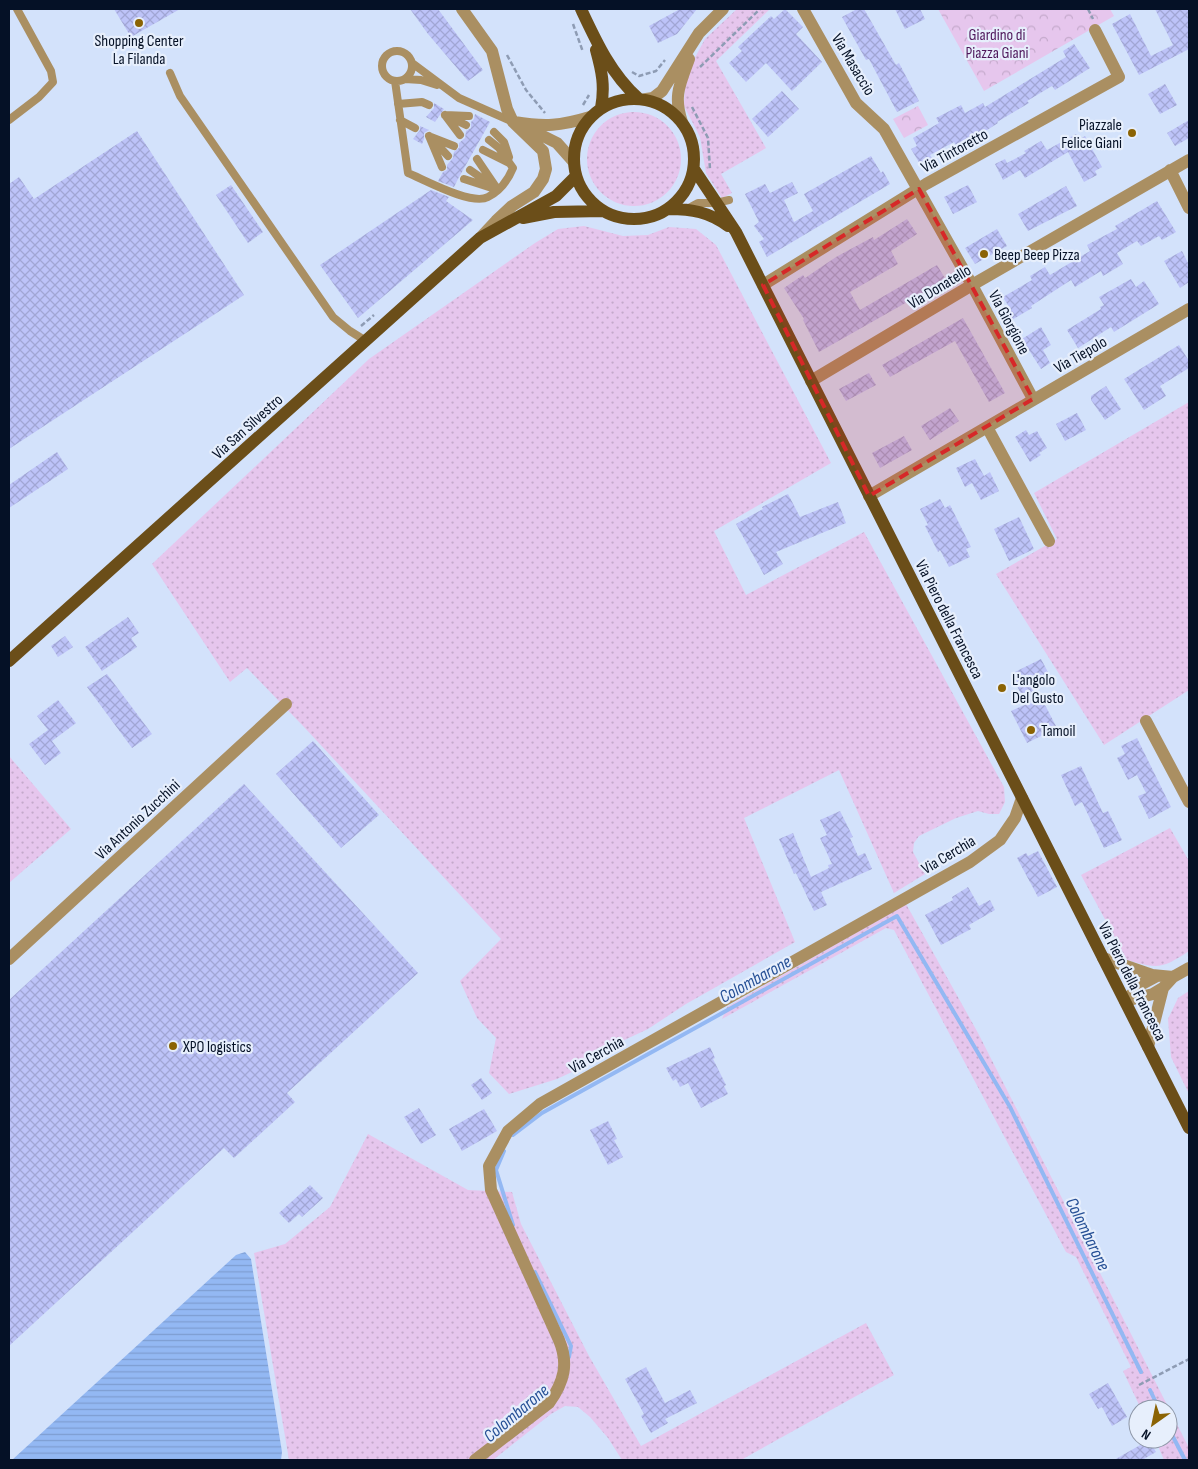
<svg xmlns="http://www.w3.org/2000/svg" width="1198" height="1469" viewBox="0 0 1198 1469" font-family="'Sofia Sans Condensed',sans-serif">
<defs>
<pattern id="grass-dots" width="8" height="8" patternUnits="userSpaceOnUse" patternTransform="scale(1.25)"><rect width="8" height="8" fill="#e6c6ed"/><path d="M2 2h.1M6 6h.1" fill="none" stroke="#c4a9cb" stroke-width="1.8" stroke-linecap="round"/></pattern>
<pattern id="forest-crowns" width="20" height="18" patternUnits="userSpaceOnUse" patternTransform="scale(1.25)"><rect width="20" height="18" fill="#e6c6ed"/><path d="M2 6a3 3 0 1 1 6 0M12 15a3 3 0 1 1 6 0" fill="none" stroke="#c4a9cb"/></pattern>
<pattern id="water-rules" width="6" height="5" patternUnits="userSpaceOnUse" patternTransform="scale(1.25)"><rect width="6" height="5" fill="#93b8f3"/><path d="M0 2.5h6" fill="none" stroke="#7d9dd0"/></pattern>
<pattern id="building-cross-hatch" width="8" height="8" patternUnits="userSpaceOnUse" patternTransform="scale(1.25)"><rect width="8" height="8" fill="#bdc3f8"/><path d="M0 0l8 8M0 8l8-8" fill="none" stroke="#a1a6d4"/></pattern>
</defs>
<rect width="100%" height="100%" fill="#d3e2fb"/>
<path fill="url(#grass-dots)" d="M737,9h33l-54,52 50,87 -45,26 11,19 -10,5 -16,-25 -6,-36 -16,-31 1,-25 7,-18 13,-24z
M587 159a47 47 0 1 1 94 0a47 47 0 1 1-94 0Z
M584,226l39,10 25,-1 21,-8 27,2 20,16 115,218 -117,68 32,64 118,-63 140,255 1,15 -6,12h-10l-11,-3 -22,7 -37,18 -5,7 -1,9 12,22 -31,19 -55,-123 -95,48 51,124 -109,62 -38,25 -45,21 -14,14 -32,15 -48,15 -20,-21 7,-35 -19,-20 -17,-37 41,-42 -197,-212 -57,-59 -17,14 -78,-118 217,-205 166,-116 23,-14z
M1189,402v288l-85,55 -108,-171 61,-35 -23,-46z
M9,756l62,73 -62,54z
M1170,828l19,33v90c-27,18 -31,18 -62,9l-46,-85z
M906,904l72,129 211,415v12h-25l-9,-21h13v-30h-27l-18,-38 8,-4 -55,-110 -10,-5 -172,-322 -8,-2 -164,91 5,-12z
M1189,991v103l-18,-37 -3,-38 10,-21z
M368,1134l100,56 44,2 9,32 68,132 52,90 225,-123 28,52 -153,85h-119l-14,-22 -18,-21 -12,-10 -13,-1 -14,8 -58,46h-204l-35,-207 31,-9 45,-37z"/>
<path fill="url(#forest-crowns)" d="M938,9h172l4,7 -130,75z
M918,106l10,19 -24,13 -11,-19z"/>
<path fill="url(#water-rules)" d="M245,1252l6,7 31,193 -1,8h-269l224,-205z"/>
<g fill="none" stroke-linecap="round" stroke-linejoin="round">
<path stroke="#93b8f3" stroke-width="4" d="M513,1135l29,-22 355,-197 113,191 131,265
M504,1151l-8,19 17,55
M535,1272l36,74 -2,11
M1150,1390l9,19
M1168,1427l17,33"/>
</g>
<path fill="url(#building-cross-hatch)" d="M114,9h66l-49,28z
M410,9h28l45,61 -15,11 -40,-47z
M680,9h17l-20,25 -19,9 -9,-17z
M785,9l18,18 -7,7 26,28 -30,29 -26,-28 -20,19 -17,-19 13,-12 -4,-4 33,-31 3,3z
M857,9h7l32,56 3,-2 20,38 -22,11 -28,-53 -3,1 -24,-43z
M895,9h25l5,10 -20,10z
M1155,9h34v40l-50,26 -27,-51 18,-10 21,42 22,-11z
M1074,44l16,24 -35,22 -3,-4 -25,15 2,2 -32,19 1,1 -14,9 -28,13 -2,-3 -24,13 2,3 -12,6 -9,-15 6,-3 -4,-8 26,-15 -3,-5 25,-13 4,8 18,-10 2,4 81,-50 -3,-6z
M1165,84l12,21 -17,9 -12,-20z
M782,91l17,18 -31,28 -16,-18z
M434,103l10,6 -9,13 -9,-5 8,-9z
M475,114l15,8 -32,57 -4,8 -16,-6 5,-9 4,-2v-5l6,-7 1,-6 5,-4v-5l6,-5 1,-7 5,-3v-6l3,-3z
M1189,120v18l-14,8 -8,-13z
M420,126l9,4 -5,3v6l-2,5 -9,-5 7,-9z
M137,131l107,164 -235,154v-265l10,-7 15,22z
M1076,134l3,6 6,-4 17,31 -7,4 2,4 -13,7 -16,-30 -43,26 -5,-8 -17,10 -8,-16 10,-5 2,4 19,-10 -2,-2 17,-10 6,9z
M871,156l10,17 2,-2 7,13 -123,73 -8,-15 5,-3 -10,-13 5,-4 -14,-28 20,-10 5,9 22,-11 6,11 -14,7 10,22 19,-11 -9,-17z
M231,185l32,47 -15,11 -32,-48z
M968,185l9,17 -24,12 -9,-17z
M1066,186l11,20 -49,25 -10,-17z
M431,190l18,7 -3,4 27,19 -115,98 -38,-53z
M1157,201l19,31 -14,8 -3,-4 -18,10 -4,-5 -20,12 6,11 -20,12 -2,-5 -26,16 -4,-7 -40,26 1,2 -22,13 -6,-11 5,-3 -6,-10 29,-17 -2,-4 15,-9 5,8 40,-24 -3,-6 30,-16 -2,-3z
M907,219l10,15 -26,17 7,13 -48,28 10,18 77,-45 9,15 -127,72 -16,-32 1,-1 -20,-31 19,-13 2,3 31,-21 37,-20 1,3z
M997,229l10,17 -32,18 -10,-16z
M1182,251l7,14v17l-9,6 -16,-27z
M1131,279l5,8 8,-6 15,23 -45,28 -3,-5 -33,21 -11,-18 34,-21 -1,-2 4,-2 -5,-8z
M963,318l42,75 -16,9 -34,-61 -65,36 -8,-12z
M1041,327l10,18 -8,5 7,13 -9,6 -19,-30z
M1179,345l10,16v7l-29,18 6,10 -22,14 -20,-31z
M869,373l7,12 -30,16 -7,-12z
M1106,386l15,23 -16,11 -14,-20v-4z
M950,408l9,13 -29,19 -9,-14z
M1077,413l9,17 -21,11 -9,-17z
M1026,430l3,5 8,-4 10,17 -8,5 2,2 -11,7 -15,-25z
M904,436l8,14 -32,18 -8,-15z
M57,452l11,17 -59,39v-23z
M975,459l9,17 6,-4 9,19 -18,9 -9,-17 -7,4 -9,-19z
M788,494l12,23 38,-15 8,21 -70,29 7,12 -19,11 -28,-51 27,-15 -1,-2z
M940,499l5,9 5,-3 21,42 -5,2 4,8 -21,10 -9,-17 -2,2 -13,-26 3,-1 -8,-16z
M1019,517l15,32 -25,12 -15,-32z
M128,617l11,16 -8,5 6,9 -35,24 -17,-24z
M65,636l8,11 -15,10 -7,-11z
M1041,659l8,15 -16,8 24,46 -30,15 -16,-32 15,-7 -15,-30z
M107,674l45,60 -20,14 -45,-61z
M58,700l18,23 -24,18 9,12 -16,12 -16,-21 19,-14 -11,-14z
M1137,738l34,69 -22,12 -11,-23 8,-3 -9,-18 -9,5 -11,-22 8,-4 -4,-8z
M313,741l66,74 -38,33 -65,-74z
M1081,766l22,47 5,-2 14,29 -18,8 -22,-46 -7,4 -14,-31z
M244,784l174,189 -131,120 8,9 -61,56 -10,-10 -215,198v-346z
M840,811l13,26 -3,1 8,18 7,-3 7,16 -51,23 6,13 -13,6 -18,-38 -2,1 -15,-35 14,-6 18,44 18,-9 -1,-3 4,-1 -12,-26 7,-3 -7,-15z
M1038,851l19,36 -19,10 -21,-39 9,-5 2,3z
M968,887l11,19 11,-6 5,10 -26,15 2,4 -30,16 -16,-30 28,-15 -1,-3z
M710,1047l5,11 -2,1 13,26 -2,1 4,8 -27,14 -13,-25 -8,4 -4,-8 -3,2 -7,-13z
M481,1078l11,15 -10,7 -11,-15z
M419,1108l17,27 -15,9 -17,-27z
M484,1109l13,22 -35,20 -13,-22z
M608,1121l9,18 -3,1 9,17 -15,8 -18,-35z
M310,1185l13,13 -21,19 -3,-3 -10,9 -10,-10z
M646,1367l19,36 25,-13 7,13 -32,16 3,4 -17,10 -10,-17 3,-2 -19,-35z
M1108,1383l19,34 -15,9 -10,-19 -4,2 -9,-15z
M1149,1440l7,12 -14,8h-28z"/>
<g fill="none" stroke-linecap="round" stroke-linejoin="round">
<path stroke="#8e9cb4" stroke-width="2.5" stroke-dasharray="5 2.5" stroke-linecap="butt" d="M1088,9l5,10
M573,24l10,28
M507,55l19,35 19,23
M700,67l60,-58
M632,72l7,4 17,-5 9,-11
M583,105l6,-10
M692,107l16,31 2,31
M361,326l13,-11
M1139,1385l50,-26"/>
<path stroke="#aa8f62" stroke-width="8" d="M382 66a15 15 0 1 1 30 0a15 15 0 1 1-30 0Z
M412,63l47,35 54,24
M170,73l10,23 153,221 17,14 16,10
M405,79l16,1 16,5
M395,81l13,92c17,7 64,33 80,24 12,-6 20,-17 25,-29l-14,-20 -10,-8
M398,104l24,-2 7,3
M445,115l15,20
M445,115l24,1
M449,117l17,8
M9,120l30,-23 14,-15 -2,-11 -34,-62
M400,120l15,8
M494,132l10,10 5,15
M429,136l13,31
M431,137l23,9
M434,141l14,15
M483,150l26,13
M477,159l21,31
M470,170l23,16
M464,179l34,11
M687,209l11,-6h18l13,-3"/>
<path stroke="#aa8f62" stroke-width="12" d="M462,9l30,42 15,58 6,13 30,29 3,18 -3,10 -9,13 -22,14 -16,15 -14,15
M803,9l53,94 28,26 88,156 61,114
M646,99l7,-1 9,-7 37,-58 24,-24
M514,122c31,5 46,4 76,-5
M682,122c-9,-26 -2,-38 7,-63
M527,128l30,15 16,18
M1170,170l19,38
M763,285l163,-101 193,-107 -24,-47
M811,381l161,-96 217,-125
M987,427l62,114
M869,496l320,-187
M1146,721l43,81
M1103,958l49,17 21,2
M9,959l277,-255
M1126,1000l16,-16 15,-8
M1125,1001l28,-7 10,-6 10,-11 16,-9
M1148,1047l15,-59
M475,1460l74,-57c15,-21 20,-39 10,-63l-68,-150 -2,-24 19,-35 32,-27 430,-242 30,-22 15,-22 7,-20"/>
<path stroke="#6b4e19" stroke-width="12" d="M581,9c15,32 30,65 57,89
M596,50c6,22 9,36 5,58
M574 159a60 60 0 1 1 120 0a60 60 0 1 1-120 0Z
M694,169l42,63 453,896
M669,209c23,0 40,3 59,17
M523,218l31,-6 48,-1
M9,661l471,-423 76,-42 20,-20"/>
</g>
<path fill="#d62828" fill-opacity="0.2" stroke="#d62828" stroke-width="4" stroke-dasharray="10 6" stroke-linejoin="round" d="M919,189l114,210 -164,97 -106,-211z"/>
<g fill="#8b6304" stroke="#e7effc" stroke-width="2">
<circle cx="139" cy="23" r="5"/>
<circle cx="1132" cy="133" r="5"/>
<circle cx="984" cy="254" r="5"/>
<circle cx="1002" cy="688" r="5"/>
<circle cx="1031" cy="730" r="5"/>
<circle cx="173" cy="1046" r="5"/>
</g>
<g text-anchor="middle" stroke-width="4.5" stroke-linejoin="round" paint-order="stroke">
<g font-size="16" fill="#4f175b" stroke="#e7effc">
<text x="997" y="40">Giardino di<tspan x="997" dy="18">Piazza Giani</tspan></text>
</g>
<g font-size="16" fill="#051126" stroke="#e7effc" text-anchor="start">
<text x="139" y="46" text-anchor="middle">Shopping Center<tspan x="139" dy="18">La Filanda</tspan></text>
<text x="1122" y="130" text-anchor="end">Piazzale<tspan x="1122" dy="18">Felice Giani</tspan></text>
<text x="994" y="260">Beep Beep Pizza</text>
<text x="1012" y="685">L'angolo<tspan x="1012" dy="18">Del Gusto</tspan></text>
<text x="1041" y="736">Tamoil</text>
<text x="183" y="1052">XPO logistics</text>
</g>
<g font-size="16" fill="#051126" stroke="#e7effc">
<text transform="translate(854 64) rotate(59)" y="6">Via Masaccio</text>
<text transform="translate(954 150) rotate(-29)" y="6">Via Tintoretto</text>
<text transform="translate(939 286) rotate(-31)" y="6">Via Donatello</text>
<text transform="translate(1010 322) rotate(62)" y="6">Via Giorgione</text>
<text transform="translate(1080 354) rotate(-30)" y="6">Via Tiepolo</text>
<text transform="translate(247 426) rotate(-42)" y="6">Via San Silvestro</text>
<text transform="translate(950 619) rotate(63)" y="6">Via Piero della Francesca</text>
<text transform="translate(137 819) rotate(-43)" y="6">Via Antonio Zucchini</text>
<text transform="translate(948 854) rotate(-31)" y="6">Via Cerchia</text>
<text transform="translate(1133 981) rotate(63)" y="6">Via Piero della Francesca</text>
<text transform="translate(596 1054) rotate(-29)" y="6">Via Cerchia</text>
</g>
<g font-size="18" font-style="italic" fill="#265096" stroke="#e7effc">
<text transform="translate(755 979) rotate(-29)" y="6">Colombarone</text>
<text transform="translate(1088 1234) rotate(64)" y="6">Colombarone</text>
<text transform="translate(516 1413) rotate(-40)" y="6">Colombarone</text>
</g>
</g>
<rect width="1198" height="1469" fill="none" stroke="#051126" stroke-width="20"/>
<g transform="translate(1153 1424) rotate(213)"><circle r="24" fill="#e7effc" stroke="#8d96a6"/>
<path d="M0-4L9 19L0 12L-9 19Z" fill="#8b6304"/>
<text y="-8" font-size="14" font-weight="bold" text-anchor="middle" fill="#051126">N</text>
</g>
</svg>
